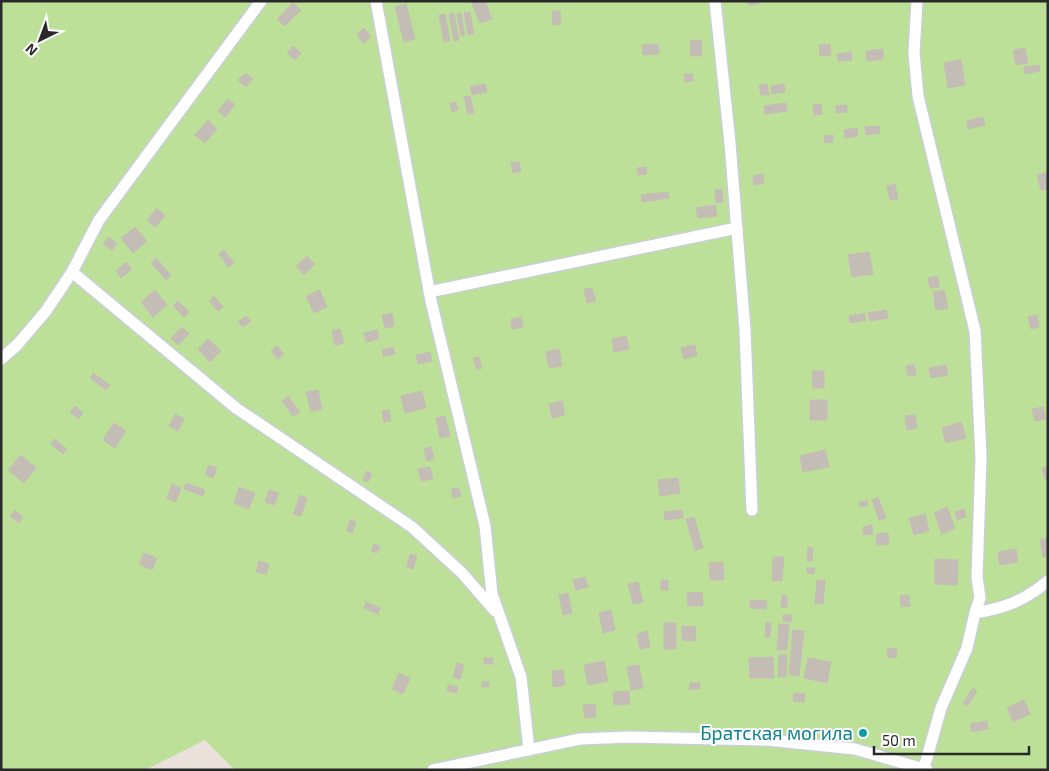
<svg xmlns="http://www.w3.org/2000/svg" width="1049" height="771" viewBox="0 0 1049 771" font-family="'Exo 2',sans-serif">
<rect width="100%" height="100%" fill="#ebe1db"/>
<path fill="#bce098" d="M1,1h1047v769h-813l-30,-30 -60,30h-144z"/>
<path fill="#c3bdb6" stroke="#c6bdb5" d="M471,1h14l7,18 -12,4z
M748,1h11v3l-11,1z
M293,3l8,7 -16,16 -8,-7z
M406,4l9,35 -11,3 -9,-35z
M552,11h8l1,13 -8,1z
M470,12l4,22 -6,1 -4,-22z
M454,13l5,27 -5,1 -5,-27z
M461,13l4,23h-4l-4,-22z
M445,14l5,27 -6,1 -5,-27z
M364,28l7,9 -8,6 -6,-9z
M701,40l1,16h-11l-1,-15z
M658,44l1,10 -16,1 -1,-10z
M830,44l1,11 -11,1 -1,-11z
M293,46l8,7 -6,7 -8,-7z
M1025,48l3,15 -12,2 -3,-15z
M883,49v10l-16,2 -1,-10z
M851,52l1,8 -14,1 -1,-7z
M961,60l4,25 -17,3 -4,-25z
M1039,65l1,6 -15,3 -1,-7z
M245,73l8,6 -7,8 -8,-7z
M684,74h9v7l-8,1z
M485,84l2,8 -15,3 -2,-8z
M767,84l2,11h-8l-2,-10z
M784,84l1,8 -13,2 -1,-8z
M470,96l4,17 -6,1 -4,-17z
M228,99l7,6 -10,12 -7,-6z
M456,102l2,8 -6,2 -2,-9z
M786,103l1,8 -22,3 -1,-8z
M821,104l1,10 -8,1 -1,-10z
M847,105v7l-11,1v-7z
M983,117l2,8 -17,4 -1,-8z
M208,120l9,9 -12,14 -10,-8z
M879,126l1,7 -14,2 -1,-8z
M857,128l1,8 -13,2 -1,-8z
M833,135v7l-8,1 -1,-7z
M519,162l2,9 -8,2 -2,-10z
M646,167l1,7 -9,1 -1,-7z
M1048,172v17l-7,1 -4,-15z
M763,174l1,9 -10,2 -1,-9z
M895,184l3,15 -8,1 -3,-14z
M722,189l1,13 -7,1 -1,-13z
M668,192l1,6 -27,4 -1,-7z
M715,205l2,11 -19,2 -2,-10z
M157,208l8,8 -10,11 -8,-7z
M135,227l12,14 -14,12 -12,-15z
M109,237l8,7 -5,6 -9,-6z
M224,250l10,13 -6,4 -9,-13z
M869,252l4,22 -21,3 -4,-22z
M307,256l8,8 -11,11 -8,-9z
M156,258l15,17 -5,5 -15,-17z
M126,262l6,7 -11,9 -5,-7z
M938,276l1,11 -9,1 -2,-10z
M592,288l4,13 -9,2 -3,-14z
M155,290l12,15 -14,12 -12,-15z
M320,290l7,17 -13,6 -8,-17z
M944,290l4,18 -12,2 -3,-18z
M214,296l9,11 -5,4 -9,-10z
M178,301l11,11 -5,5 -11,-11z
M886,310l2,8 -18,3 -2,-8z
M392,313l2,13 -9,2 -3,-13z
M865,313l1,7 -16,3 -1,-7z
M1037,315l2,12 -8,2 -3,-12z
M246,316l5,5 -8,6 -5,-5z
M521,317l2,10 -11,2 -1,-10z
M182,327l7,7 -11,11 -7,-7z
M340,329l4,14 -9,2 -3,-14z
M377,330l2,9 -13,3 -2,-9z
M626,336l3,13 -15,3 -2,-13z
M208,339l13,12 -11,11 -12,-13z
M695,345l2,11 -13,3 -3,-11z
M277,346l7,8 -6,5 -7,-8z
M393,347l2,7 -12,2 -1,-6z
M559,349l3,17 -13,2 -3,-16z
M430,352l2,9 -14,3 -2,-9z
M479,357l3,11 -5,2 -4,-12z
M914,364l2,11 -8,1 -2,-10z
M946,365l2,10 -17,3 -2,-10z
M812,371h12v17h-11z
M93,373l17,12 -4,5 -16,-12z
M318,390l4,19 -11,2 -5,-19z
M422,391l4,17 -21,5 -4,-17z
M288,396l12,16 -7,4 -11,-15z
M810,400h17v20h-17z
M562,401l3,14 -13,3 -3,-14z
M75,406l8,7 -4,6 -9,-7z
M1043,407l3,12 -11,2 -3,-12z
M389,410l2,11 -7,1 -2,-11z
M175,414l9,5 -6,12 -9,-5z
M915,415l2,13 -10,2 -2,-14z
M445,416l5,20 -10,2 -4,-20z
M961,422l5,16 -20,5 -4,-15z
M114,423l12,8 -11,17 -12,-8z
M54,439l13,10 -4,5 -12,-10z
M431,447l3,12 -7,2 -3,-12z
M825,450l4,17 -26,5 -3,-16z
M21,455l15,13 -12,15 -16,-13z
M209,465l8,3 -4,10 -8,-3z
M430,467l3,12 -12,2 -3,-12z
M1048,467v12h-3l-3,-11z
M367,471l5,3 -4,8 -5,-2z
M678,478l2,15 -20,3 -2,-16z
M186,483l19,7 -2,6 -19,-7z
M172,484l9,4 -5,14 -9,-4z
M239,487l16,6 -6,16 -15,-6z
M459,488l2,8 -8,2 -2,-9z
M269,490l10,3 -5,12 -9,-3z
M300,495l7,3 -6,18 -8,-2z
M878,497l8,21 -7,2 -7,-20z
M867,501l1,5 -8,1 -1,-5z
M947,507l8,21 -13,6 -8,-21z
M964,509l2,8 -9,3 -2,-8z
M15,510l8,7 -4,6 -9,-7z
M682,510l1,8 -18,2 -1,-8z
M925,514l4,17 -15,4 -5,-17z
M694,517l9,31 -8,2 -9,-31z
M350,520l6,2 -4,11 -5,-2z
M872,525l1,9 -9,1 -1,-8z
M888,533l1,11 -12,1 -1,-11z
M1048,538v18l-5,1 -3,-17z
M374,544l6,2 -3,7 -6,-2z
M808,547l5,1 -1,13h-5z
M1016,549l2,13 -18,3 -2,-13z
M144,553l13,5 -5,12 -13,-6z
M410,554l7,2 -4,13 -6,-2z
M773,557h11l-2,24 -10,-1z
M935,559l23,1 -1,25 -22,-1z
M259,561l10,3 -3,10 -10,-2z
M723,562l1,18h-14l-1,-17z
M807,568h8l-1,6 -7,-1z
M585,577l3,10 -12,3 -3,-10z
M661,580h7v10h-7z
M817,580h8l-2,24h-8z
M638,582l5,20 -10,2 -5,-20z
M702,592l1,14h-15l-1,-13z
M568,593l4,20 -9,2 -4,-20z
M782,595l5,1v11h-6z
M909,595l1,11 -9,1 -1,-11z
M750,600l17,1 -1,8 -16,-1z
M366,602l14,6 -2,6 -14,-6z
M611,610l4,20 -12,3 -4,-20z
M783,615h9l-1,7 -8,-1z
M766,622l5,1 -1,14h-5z
M664,623h12v26h-12z
M779,624h10l-2,26h-10z
M682,626l14,1 -1,14 -13,-1z
M793,630l11,1 -5,45 -10,-2z
M647,631l3,16 -10,2 -3,-15z
M896,648l1,9 -9,1 -1,-9z
M779,655h8l-1,22h-8z
M773,657l1,21h-24l-1,-20z
M484,658h9v6h-9z
M808,658l23,4 -4,21 -23,-5z
M604,661l4,20 -20,4 -4,-20z
M457,663l7,2 -4,14 -7,-2z
M639,665l4,23 -12,2 -4,-23z
M563,670l2,15 -12,2 -1,-16z
M399,673l11,5 -7,16 -11,-5z
M482,682h7v5h-7z
M690,683h10v6h-11z
M448,685l10,2 -1,6 -10,-2z
M973,688l4,3 -10,15 -4,-3z
M629,691l1,13 -16,1 -1,-13z
M794,693l11,1 -1,8 -11,-1z
M1024,700l6,14 -17,8 -6,-14z
M595,704l1,13 -11,1 -2,-13z
M987,721l1,8 -16,3 -2,-8z"/>
<g fill="none" stroke-linecap="round" stroke-linejoin="round">
<g stroke="#c9cfda" stroke-width="14">
<path id="lane" d="M376,1l55,300 54,225 7,68 29,83 8,73
M715,1l15,142 15,187 7,180
M917,1l-3,52 4,43 57,235 6,126 -4,120 3,21 -5,15
M72,272l164,136 176,119 50,46 33,38
M429,292l308,-64
M1,359l16,-14 29,-34 26,-39 27,-52 162,-219
M924,768l17,-60 26,-60 8,-35c30,-5 49,-12 73,-32
M433,770l147,-31 50,-2 137,3 88,9 72,21"/>
</g>
<use href="#lane" stroke="#fff" stroke-width="11"/>
</g>
<circle fill="#0f9aa8" stroke="#fff" stroke-width="2" cx="863" cy="733" r="5"/>
<g text-anchor="middle" stroke-width="4" stroke-linejoin="round" paint-order="stroke">
<g font-size="19" fill="#0d838f" stroke="#fff" text-anchor="end">
<text x="853" y="740">Братская могила</text>
</g>
</g>
<rect width="1049" height="771" fill="none" stroke="#292929" stroke-width="5"/>
<g transform="translate(40 40) rotate(222)" stroke="#ffffff" stroke-width="4" paint-order="stroke">
<path d="M0-4L9 19L0 12L-9 19Z" fill="#292929"/>
<text y="-8" font-size="14" font-weight="bold" text-anchor="middle" fill="#292929">N</text>
</g>
<path d="M874 746v8h155v-8" fill="none" stroke="#292929" stroke-width="2.5"/>
<text x="882" y="746" font-size="15" fill="#292929" stroke="#ffffff" stroke-width="4" paint-order="stroke">50 m</text>
</svg>
